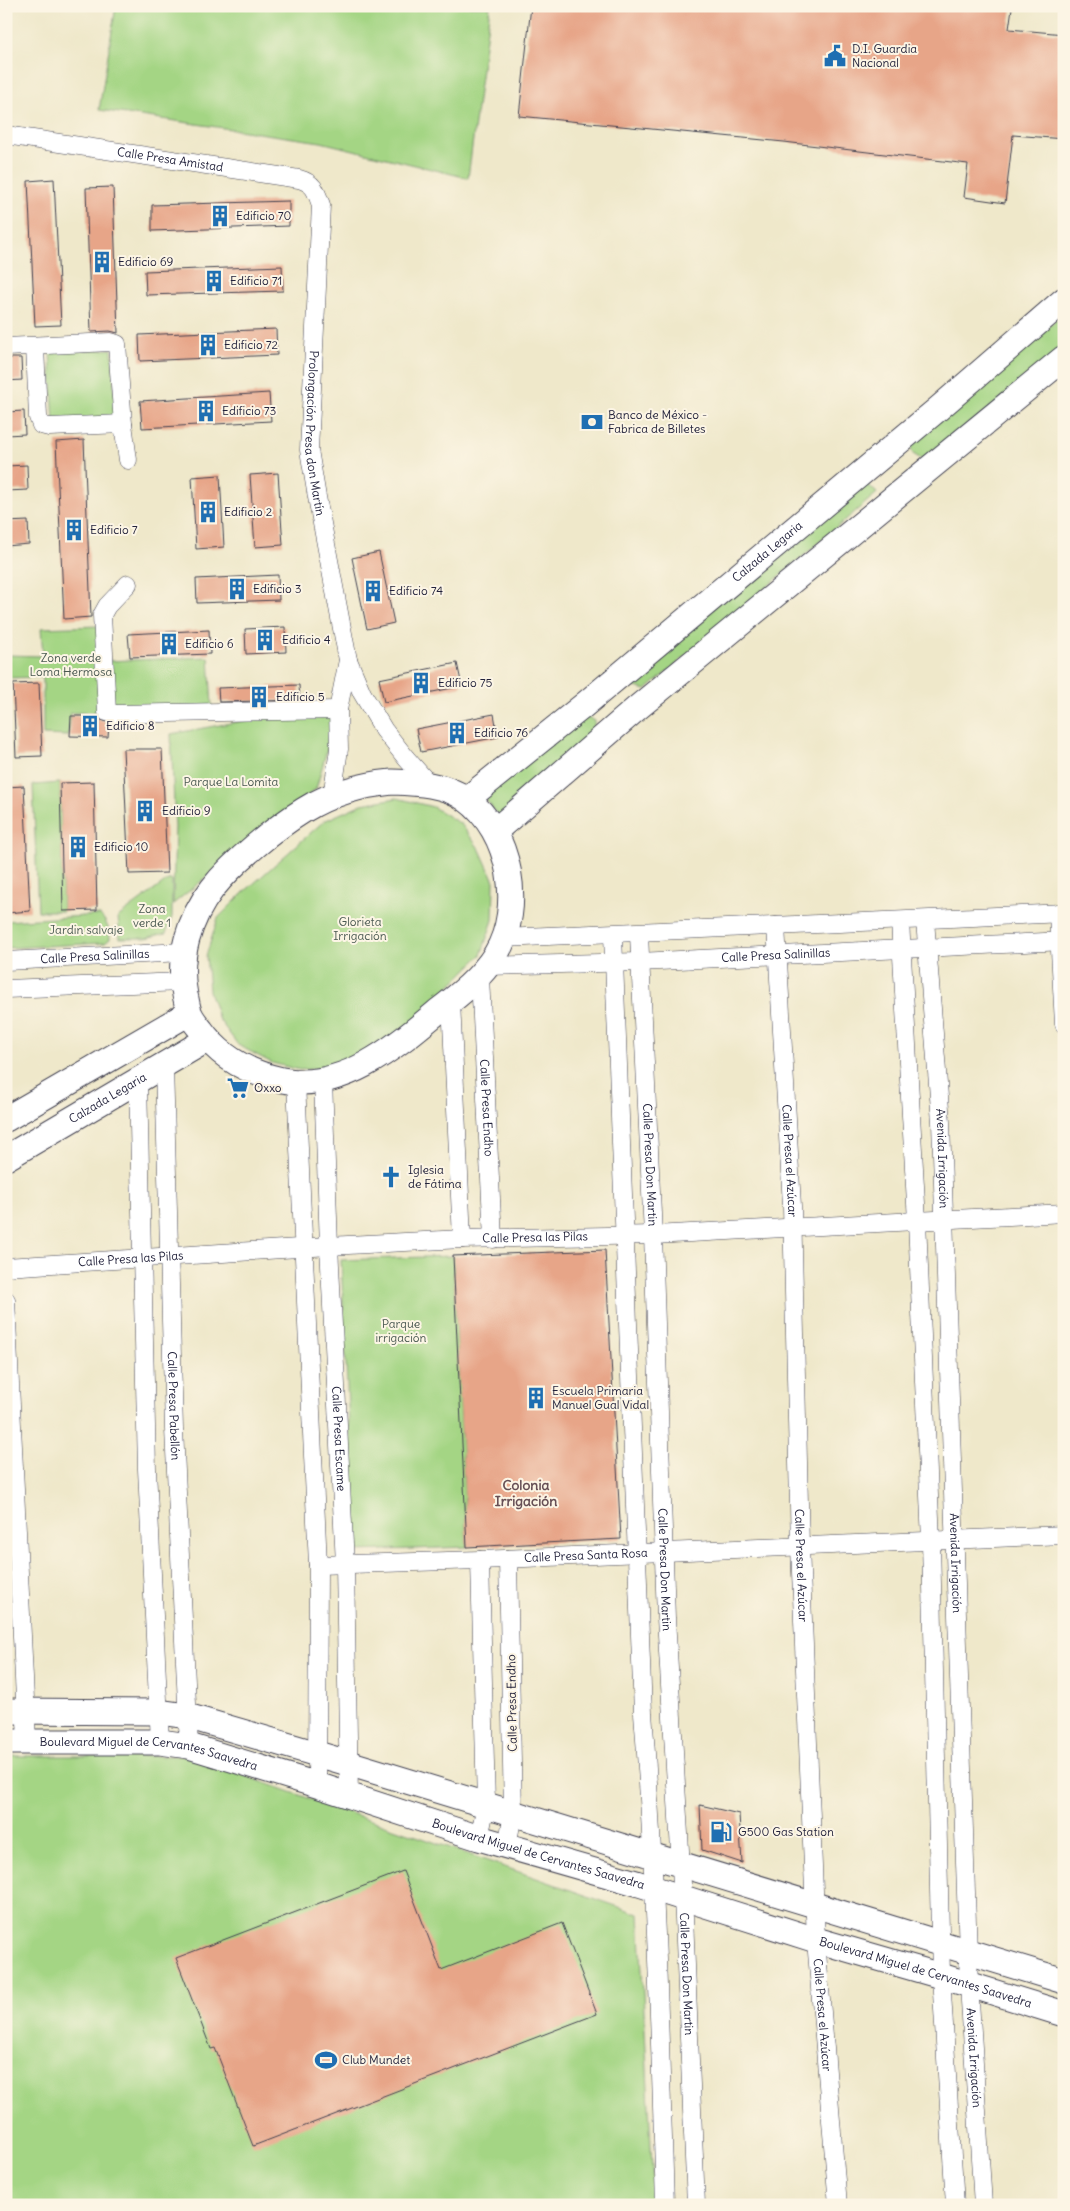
<svg xmlns="http://www.w3.org/2000/svg" width="1070" height="2211" viewBox="0 0 1070 2211" font-family="Delius,sans-serif">
<rect width="100%" height="100%" fill="#fcf5e5"/>
<filter id="ink" filterUnits="userSpaceOnUse"><feTurbulence type="fractalNoise" baseFrequency=".02" numOctaves="2"/><feDisplacementMap in="SourceGraphic" scale="10" xChannelSelector="R" yChannelSelector="G"/><feConvolveMatrix kernelMatrix="1 2 1 2 8 2 1 2 1" color-interpolation-filters="sRGB"/></filter>
<filter id="wash" filterUnits="userSpaceOnUse"><feTurbulence type="fractalNoise" baseFrequency=".0096" numOctaves="4" result="noise"/><feDisplacementMap in="SourceGraphic" scale="20" xChannelSelector="R" yChannelSelector="G"/><feGaussianBlur stdDeviation="1.12" result="paint"/><feColorMatrix in="noise" values="0 0 0 0 0 0 0 0 0 0 0 0 0 0 0 0 0 1.4 0 .05"/><feComposite in="paint" operator="in"/></filter>
<g filter="url(#wash)">
<rect width="100%" height="100%" fill="#efe8ca"/>
<path fill="#a4d584" stroke="#637c60" d="M116,6h374l-22,172 -147,-36 -222,-32z
M1064,314v39l-141,107 -10,-6 -6,-16z
M112,349l4,71 -62,3 -4,-71z
M867,484l10,9 -231,197 -32,-9z
M100,626l4,86 -33,1 -3,23 -25,-1v-58l-37,1v-23l37,1 -2,-28z
M209,657l3,50 -102,3 -3,-49z
M340,703l-24,86 -143,115 2,-77 -4,-93z
M579,712l15,9 1,11 -96,85 -18,-24z
M60,783l3,128h-25l-5,-126z
M397,798l36,9 28,17 19,26 14,31 -1,39 -12,35 -67,66 -52,36 -28,10 -34,3 -28,-7 -34,-18 -20,-27 -9,-27 -3,-35 12,-38 25,-25 81,-72 38,-17z
M168,880h4v37l-6,16 -20,5h-26l-2,-21z
M100,915c6,5 10,16 10,24l-5,4 -99,5v-27z
M453,1256l14,291 -112,4 -14,-291z
M6,1756h182l451,158 15,291h-648z"/>
<g id="blocks">
<path fill="#e7a588" d="M531,6h425l56,2 -3,21 55,5v105l-51,-4 -8,68 -41,-6 4,-33 -184,-22 -265,-26z
M54,179l7,146 -26,1 -7,-145z
M113,187l5,146 -8,-2 -19,1 -5,-144z
M289,201v25l-137,5v-26z
M282,266l1,25 -137,4 -1,-24z
M276,329l1,26 -137,6 -1,-26z
M6,358h15l1,22 -16,1z
M269,393l2,28 -129,7 -2,-27z
M24,411l1,23 -19,1v-23z
M84,440l7,177 -27,2 -8,-177z
M27,465l1,25 -22,1v-25z
M278,473l5,72 -28,2 -5,-72z
M220,475l4,72 -28,2 -4,-72z
M28,521l1,23 -23,2v-24z
M379,552l15,71 -27,6 -15,-71z
M278,575l1,25 -82,3 -1,-24z
M285,627l1,25 -40,2 -1,-25z
M209,630l1,24 -80,3 -2,-23z
M457,663l5,23 -78,16 -5,-23z
M39,683l3,73 -26,1 -3,-73z
M299,685l1,15 -81,2 -1,-14z
M494,714l4,23 -77,15 -5,-23z
M71,716h27l1,3 10,4 -1,14 -38,-1z
M123,749h39l5,124 -38,1z
M94,782l3,128 -34,1 -3,-128z
M24,786l6,125 -24,2v-126z
M605,1250l16,289 -154,8 -14,-291z
M700,1805l39,9 3,49 -40,-13z
M403,1871l38,99 121,-47 35,91 -344,132 -38,-98 -4,1 -35,-91z"/>
</g>
</g>
<g filter="url(#ink)">
<use href="#blocks" fill-opacity="0" stroke="#414050" stroke-width="1"/>
<g fill="none" stroke-linecap="round" stroke-linejoin="round">
<g stroke="#414050" stroke-width="19">
<g id="street">
<path id="s1" d="M6,135l293,44c15,4 17,12 22,26l-12,245 8,47 31,163 14,33 22,37 22,28 23,26"/>
<path d="M35,346l3,71 3,8 8,2 74,-3"/>
<path d="M6,347l105,-5 6,2 6,80 5,36"/>
<path d="M128,584l-21,22 -5,9 5,97 8,2 223,-4"/>
<path d="M332,797l7,-48 -1,-39 10,-50"/>
<path d="M1058,913l6,111"/>
<path id="s2" d="M925,920l16,202 28,863 14,220"/>
<path d="M900,921l17,300 14,320 10,435 14,229"/>
<path id="s3" d="M776,926l16,280 8,341 16,393 22,265"/>
<path id="s4" d="M639,934l14,301 13,383 18,299 12,288"/>
<path d="M613,935l30,778c13,164 17,328 22,492"/>
<path d="M503,938l561,-25"/>
<path id="s5" d="M6,961l177,-9"/>
<path id="s6" d="M487,966l152,-4 425,-21"/>
<path id="s7" d="M480,977l13,262"/>
<path d="M6,989l176,-7"/>
<path d="M451,1001l11,238"/>
<path id="s8" d="M164,1066l10,363 15,317"/>
<path id="s9" d="M323,1080l6,166 16,318 4,232"/>
<path d="M138,1081l9,388 13,273"/>
<path d="M296,1082l22,483 -1,220"/>
<path id="s10" d="M6,1267l323,-21 133,-7 191,-4 411,-22"/>
<path d="M6,1300l21,441"/>
<path id="s11" d="M318,1565l162,-5 584,-25"/>
<path d="M479,1838l7,-33 -6,-245"/>
<path d="M507,1846l6,-32 -5,-255"/>
</g>
</g>
<g stroke="#414050" stroke-width="27">
<g id="secondary">
<path d="M392,782c25,1 53,2 74,17 45,32 58,109 30,155 -15,24 -37,41 -59,58 -43,36 -95,80 -155,68 -33,-7 -62,-23 -81,-50 -4,-5 -9,-11 -11,-16 -3,-6 -3,-13 -5,-19 -8,-37 4,-76 27,-106 21,-27 63,-61 92,-79 26,-16 57,-25 88,-28z"/>
<path id="s12" d="M467,799l116,-93 355,-297 126,-109"/>
<path d="M495,831l141,-122 428,-351"/>
<path d="M6,1119l183,-106"/>
<path id="s13" d="M6,1158l202,-119"/>
<path d="M6,1711l153,1 28,4 161,47 716,218"/>
<path id="s14" d="M6,1742h154l29,4 128,39 162,53 157,45 180,57 125,36 123,38"/>
</g>
</g>
<use href="#street" stroke="#fff" stroke-width="18"/>
<use href="#secondary" stroke="#fff" stroke-width="25"/>
</g>
</g>
<defs>
<g id="civic-bare" transform="scale(1.725)"><path d="M-.6-6.5H3V-4.5H.6V-3L4-1V1h2V6H-6V1h2V-1L-.6-3ZM-1.2 2.5V6h2.4V2.5Z" fill="#1f6fb2" stroke="#fcf5e5" stroke-width="2.5" paint-order="stroke"/></g>
<g id="building-bare" transform="scale(1.725)"><path d="M-4-6H4V6H1V3H-1V6H-4ZM-2.5-4.3h1.7v1.8h-1.7ZM.8-4.3h1.7v1.8H.8ZM-2.5-1h1.7V.8h-1.7ZM.8-1h1.7V.8H.8Z" fill="#1f6fb2" stroke="#fcf5e5" stroke-width="2.5" paint-order="stroke"/></g>
<g id="bank-bare" transform="scale(1.725)"><path d="M-6-4H6V4H-6ZM0-2.3a2.3 2.3 0 1 0 0 4.6a2.3 2.3 0 1 0 0-4.6Z" fill="#1f6fb2" stroke="#fcf5e5" stroke-width="2.5" paint-order="stroke"/></g>
<g id="supermarket-bare" transform="scale(1.725)"><path d="M-6-5.5h2.5l.6 2H6L4.5 2H-2.5L-4.4-4H-6ZM-1.5 3.2a1.3 1.3 0 1 0 .1 0ZM3 3.2a1.3 1.3 0 1 0 .1 0Z" fill="#1f6fb2" stroke="#fcf5e5" stroke-width="2.5" paint-order="stroke"/></g>
<g id="church-bare" transform="scale(1.725)"><path d="M-1.2-6h2.4v3.5h3.3v2.4h-3.3V6h-2.4V-.1h-3.3v-2.4h3.3Z" fill="#1f6fb2" stroke="#fcf5e5" stroke-width="2.5" paint-order="stroke"/></g>
<g id="fuel-bare" transform="scale(1.725)"><path d="M-5.5-6h7V0h2V4h1.3V-2.5L3-4.5l.8-.8L6-3V5H2.5V1h-1V6h-7ZM-4.2-4.7v3.2H.2V-4.7Z" fill="#1f6fb2" stroke="#fcf5e5" stroke-width="2.5" paint-order="stroke"/></g>
<g id="stadium-bare" transform="scale(1.725)"><path d="M0-5a6.5 5 0 1 0 0 10a6.5 5 0 1 0 0-10ZM-3.5-1.8h7v3.6h-7Z" fill="#1f6fb2" stroke="#fcf5e5" stroke-width="2.5" paint-order="stroke"/></g>
</defs>
<g fill-rule="evenodd">
<use href="#civic-bare" x="835" y="56"/>
<use href="#building-bare" x="220" y="216"/>
<use href="#building-bare" x="102" y="262"/>
<use href="#building-bare" x="214" y="281"/>
<use href="#building-bare" x="208" y="345"/>
<use href="#building-bare" x="206" y="411"/>
<use href="#bank-bare" x="592" y="422"/>
<use href="#building-bare" x="208" y="512"/>
<use href="#building-bare" x="74" y="530"/>
<use href="#building-bare" x="237" y="589"/>
<use href="#building-bare" x="373" y="591"/>
<use href="#building-bare" x="265" y="640"/>
<use href="#building-bare" x="169" y="644"/>
<use href="#building-bare" x="421" y="683"/>
<use href="#building-bare" x="259" y="697"/>
<use href="#building-bare" x="90" y="726"/>
<use href="#building-bare" x="457" y="733"/>
<use href="#building-bare" x="145" y="811"/>
<use href="#building-bare" x="78" y="847"/>
<use href="#supermarket-bare" x="238" y="1088"/>
<use href="#church-bare" x="391" y="1177"/>
<use href="#building-bare" x="536" y="1398"/>
<use href="#fuel-bare" x="721" y="1832"/>
<use href="#stadium-bare" x="326" y="2060"/>
</g>
<g text-anchor="middle" stroke-width="4" stroke-linejoin="round" paint-order="stroke">
<g font-size="12" fill="#22223b" stroke="#fcf5e5" text-anchor="start">
<text x="852" y="53">D.I. Guardia<tspan x="852" dy="14">Nacional</tspan></text>
<text x="236" y="220">Edificio 70</text>
<text x="118" y="266">Edificio 69</text>
<text x="230" y="285">Edificio 71</text>
<text x="224" y="349">Edificio 72</text>
<text x="222" y="415">Edificio 73</text>
<text x="608" y="419">Banco de México -<tspan x="608" dy="14">Fabrica de Billetes</tspan></text>
<text x="224" y="516">Edificio 2</text>
<text x="90" y="534">Edificio 7</text>
<text x="253" y="593">Edificio 3</text>
<text x="389" y="595">Edificio 74</text>
<text x="282" y="644">Edificio 4</text>
<text x="185" y="648">Edificio 6</text>
<text x="438" y="687">Edificio 75</text>
<text x="276" y="701">Edificio 5</text>
<text x="106" y="730">Edificio 8</text>
<text x="474" y="737">Edificio 76</text>
<text x="162" y="815">Edificio 9</text>
<text x="94" y="851">Edificio 10</text>
<text x="254" y="1092">Oxxo</text>
<text x="408" y="1174">Iglesia<tspan x="408" dy="14">de Fátima</tspan></text>
<text x="552" y="1395">Escuela Primaria<tspan x="552" dy="14">Manuel Gual Vidal</tspan></text>
<text x="738" y="1836">G500 Gas Station</text>
<text x="342" y="2064">Club Mundet</text>
</g>
<g font-size="12" fill="#22223b" stroke="#fcf5e5">
<text dy="4" stroke="none"><textPath href="#s1" startOffset="166">Calle Presa Amistad</textPath></text>
<text dy="4" stroke="none"><textPath href="#s1" startOffset="561">Prolongación Presa don Martín</textPath></text>
<text dy="4" stroke="none"><textPath href="#s12" startOffset="389">Calzada Legaria</textPath></text>
<text dy="4" stroke="none"><textPath href="#s6" startOffset="289">Calle Presa Salinillas</textPath></text>
<text dy="4" stroke="none"><textPath href="#s5" startOffset="89">Calle Presa Salinillas</textPath></text>
<text dy="4" stroke="none"><textPath href="#s13" startOffset="118">Calzada Legaria</textPath></text>
<text dy="4" stroke="none"><textPath href="#s7" startOffset="131">Calle Presa Endho</textPath></text>
<text dy="4" stroke="none"><textPath href="#s2" startOffset="239">Avenida Irrigación</textPath></text>
<text dy="4" stroke="none"><textPath href="#s3" startOffset="235">Calle Presa el Azúcar</textPath></text>
<text dy="4" stroke="none"><textPath href="#s4" startOffset="231">Calle Presa Don Martin</textPath></text>
<text dy="4" stroke="none"><textPath href="#s10" startOffset="530">Calle Presa las Pilas</textPath></text>
<text dy="4" stroke="none"><textPath href="#s10" startOffset="125">Calle Presa las Pilas</textPath></text>
<text dy="4" stroke="none"><textPath href="#s8" startOffset="340">Calle Presa Pabellón</textPath></text>
<text dy="4" stroke="none"><textPath href="#s9" startOffset="359">Calle Presa Escame</textPath></text>
<text dy="4" stroke="none"><textPath href="#s11" startOffset="268">Calle Presa Santa Rosa</textPath></text>
<text dy="4" stroke="none"><textPath href="#s2" startOffset="644">Avenida Irrigación</textPath></text>
<text dy="4" stroke="none"><textPath href="#s3" startOffset="640">Calle Presa el Azúcar</textPath></text>
<text dy="4" stroke="none"><textPath href="#s4" startOffset="636">Calle Presa Don Martin</textPath></text>
<text transform="translate(512 1703) rotate(-91)" y="4">Calle Presa Endho</text>
<text dy="4" stroke="none"><textPath href="#s14" startOffset="144">Boulevard Miguel de Cervantes Saavedra</textPath></text>
<text dy="4" stroke="none"><textPath href="#s14" startOffset="549">Boulevard Miguel de Cervantes Saavedra</textPath></text>
<text dy="4" stroke="none"><textPath href="#s14" startOffset="954">Boulevard Miguel de Cervantes Saavedra</textPath></text>
<text dy="4" stroke="none"><textPath href="#s4" startOffset="1041">Calle Presa Don Martin</textPath></text>
<text dy="4" stroke="none"><textPath href="#s3" startOffset="1090">Calle Presa el Azúcar</textPath></text>
<text dy="4" stroke="none"><textPath href="#s2" startOffset="1139">Avenida Irrigación</textPath></text>
</g>
<g font-size="12" fill="#495851" stroke="#fcf5e5">
<text x="71" y="662">Zona verde<tspan x="71" dy="14">Loma Hermosa</tspan></text>
<text x="231" y="786">Parque La Lomita</text>
<text x="152" y="913">Zona<tspan x="152" dy="14">verde 1</tspan></text>
<text x="360" y="926">Glorieta<tspan x="360" dy="14">Irrigación</tspan></text>
<text x="86" y="934">Jardin salvaje</text>
<text x="401" y="1328">Parque<tspan x="401" dy="14">irrigación</tspan></text>
</g>
<g font-size="14" font-weight="bold" fill="#675056" stroke="#fcf5e5">
<text x="526" y="1490">Colonia<tspan x="526" dy="16">Irrigación</tspan></text>
</g>
</g>
<rect width="1070" height="2211" fill="none" stroke="#fcf5e5" stroke-width="25"/>
</svg>
